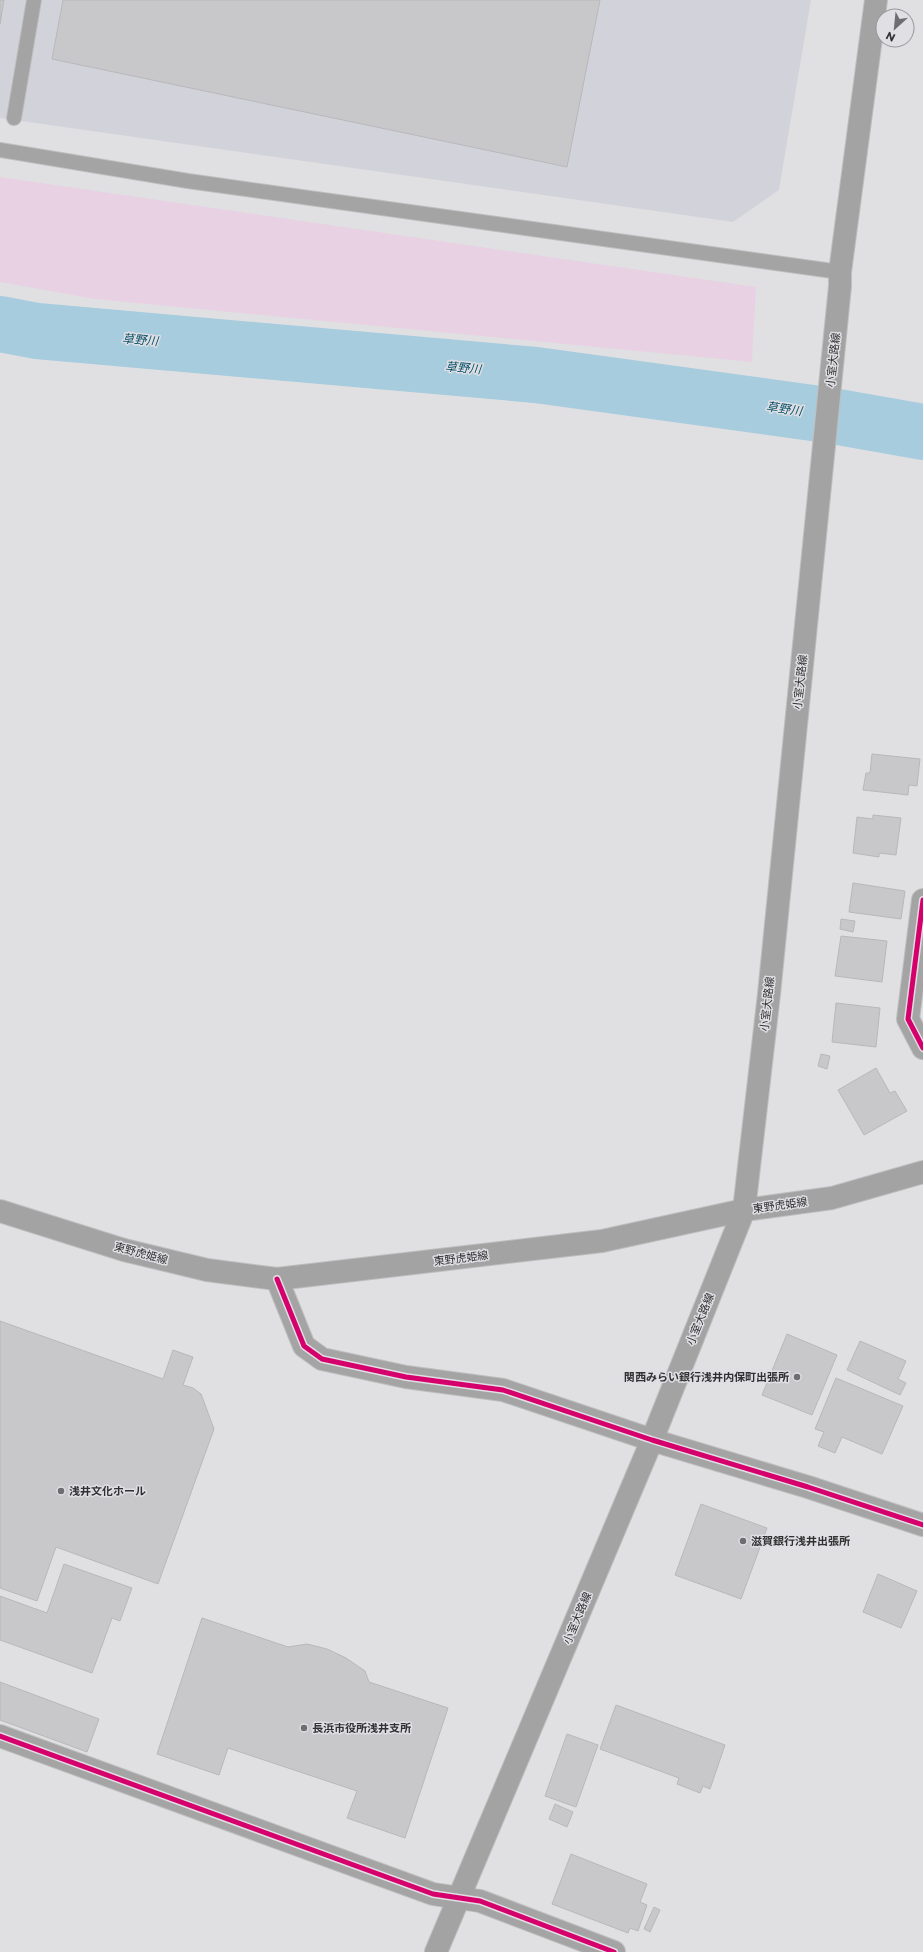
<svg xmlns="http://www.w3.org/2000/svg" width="923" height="1952" viewBox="0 0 923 1952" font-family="Montserrat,'Noto Sans JP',sans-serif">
<rect width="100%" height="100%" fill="#e0e0e3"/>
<path fill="#d2d2da" d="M0,0h811l-32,190 -46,32 -733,-104z"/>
<path fill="#e7d1e2" d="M0,177l756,110 -4,75 -657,-63 -95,-17z"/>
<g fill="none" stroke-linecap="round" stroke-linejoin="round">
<path stroke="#a7ccde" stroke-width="56" d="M0,324l37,7 499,44 291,40 96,17"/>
</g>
<path fill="#c8c8ca" stroke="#b8b7ba" d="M0,0h4l-4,24z
M63,0h537l-33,167 -515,-108z
M872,754l48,5 -3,27 -8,-1 -1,10 -45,-5 3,-17h4z
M873,815l28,3 -5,37 -17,-2v4l-26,-4 4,-36 16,2z
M853,883l52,8 -4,28 -52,-7z
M841,919l14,2 -2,11 -13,-3z
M841,936l46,5 -5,41 -47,-6z
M836,1003l44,5 -4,39 -44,-5z
M821,1054l9,2 -3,13 -9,-3z
M876,1068l14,25 5,-2 12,20 -43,24 -26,-45z
M0,1321l163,58 10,-29 20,7 -10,28 10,3 8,6 13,35 -56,155 -102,-37 -19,54 -37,-13z
M787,1334l50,21 -25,60 -50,-20z
M860,1341l46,20 -8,18 8,4 -6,12 -53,-25z
M836,1378l67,28 -21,48 -40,-17 -7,16 -17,-7 6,-14 -9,-3z
M701,1504l66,24 -26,71 -66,-24z
M64,1564l68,24 -12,33 -8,-3 -20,55 -92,-33v-44l47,17z
M878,1574l39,17 -16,37 -38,-16z
M202,1618l86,29 19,-3 20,5 19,9 19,13 4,11 79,26 -43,130 -58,-20 10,-27 -129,-43 -9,27 -62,-21z
M0,1682l99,37 -12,33 -87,-32z
M616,1705l109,40 -15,44 -7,-3 -3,7 -23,-9 2,-6 -79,-29z
M567,1734l31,11 -22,62 -31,-11z
M555,1804l18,8 -6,15 -18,-8z
M571,1854l76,30 -7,18 7,3 -9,26 -8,-3 -2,5 -76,-29z
M654,1907l6,3 -10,22 -6,-3z"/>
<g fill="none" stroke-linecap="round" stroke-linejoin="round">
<g stroke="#bebebf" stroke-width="16">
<path id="service" d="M14,118l20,-118
M0,150l188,31 652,91"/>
</g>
<g stroke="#bebebf" stroke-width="24">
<path id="minor" d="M923,900l-15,119 15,29
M277,1279l27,67 18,13 84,18 97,13 149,50 156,47 115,38
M0,1736l433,158 47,7 134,51"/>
</g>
<g stroke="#bebebf" stroke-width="24">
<path id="secondary" d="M0,1211l124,39 83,20 70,9 325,-38 142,-31 88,-12 91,-26
M436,1952l216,-512 92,-230 25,-216 71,-708v-14l36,-272"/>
</g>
<use href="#service" stroke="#a4a4a4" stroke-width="14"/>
<use href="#minor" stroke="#a4a4a4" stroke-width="22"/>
<use href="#secondary" stroke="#a3a3a4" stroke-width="22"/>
<g stroke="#dfdfe4" stroke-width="8">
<path id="cycleway" d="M923,900l-15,119 15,29
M277,1279l27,67 18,13 84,18 97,13 149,50 156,47 115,38
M0,1736l433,158 47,7 134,51"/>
</g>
<use href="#cycleway" stroke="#d6006c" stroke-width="5"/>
</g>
<g fill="#6e6e70" stroke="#dfdfe4" stroke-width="1.5">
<circle cx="797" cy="1377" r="4"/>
<circle cx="61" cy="1491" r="4"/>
<circle cx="743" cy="1541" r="4"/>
<circle cx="304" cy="1728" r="4"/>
</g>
<g text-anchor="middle" stroke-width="3" stroke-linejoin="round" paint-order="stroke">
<g font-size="11" fill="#313132" stroke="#dfdfe4">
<text transform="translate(833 360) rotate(-84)" y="4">小室大路線</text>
<text transform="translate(800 682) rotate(-84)" y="4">小室大路線</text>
<text transform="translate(767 1004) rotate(-84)" y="4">小室大路線</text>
<text transform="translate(780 1205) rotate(-8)" y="4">東野虎姫線</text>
<text transform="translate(141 1253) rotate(15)" y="4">東野虎姫線</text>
<text transform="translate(461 1258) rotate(-7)" y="4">東野虎姫線</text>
<text transform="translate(700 1319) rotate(-68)" y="4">小室大路線</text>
<text transform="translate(577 1618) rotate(-67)" y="4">小室大路線</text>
</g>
<g font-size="11" font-weight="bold" fill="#313132" stroke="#dfdfe4" text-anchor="start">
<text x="789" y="1381" text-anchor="end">関西みらい銀行浅井内保町出張所</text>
<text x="69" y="1495">浅井文化ホール</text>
<text x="751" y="1545">滋賀銀行浅井出張所</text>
<text x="312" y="1732">長浜市役所浅井支所</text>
</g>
<g font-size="12" font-style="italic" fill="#085169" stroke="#dfdfe4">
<text transform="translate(140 340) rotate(5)" y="4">草野川</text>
<text transform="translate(463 368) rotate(5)" y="4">草野川</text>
<text transform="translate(784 409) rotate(8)" y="4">草野川</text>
</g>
</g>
<g transform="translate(895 28) rotate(207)"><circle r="19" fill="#dfdfe4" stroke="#99999d"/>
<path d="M0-3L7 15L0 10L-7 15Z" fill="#6e6e70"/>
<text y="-6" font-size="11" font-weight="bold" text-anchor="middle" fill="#313132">N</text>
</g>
</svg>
